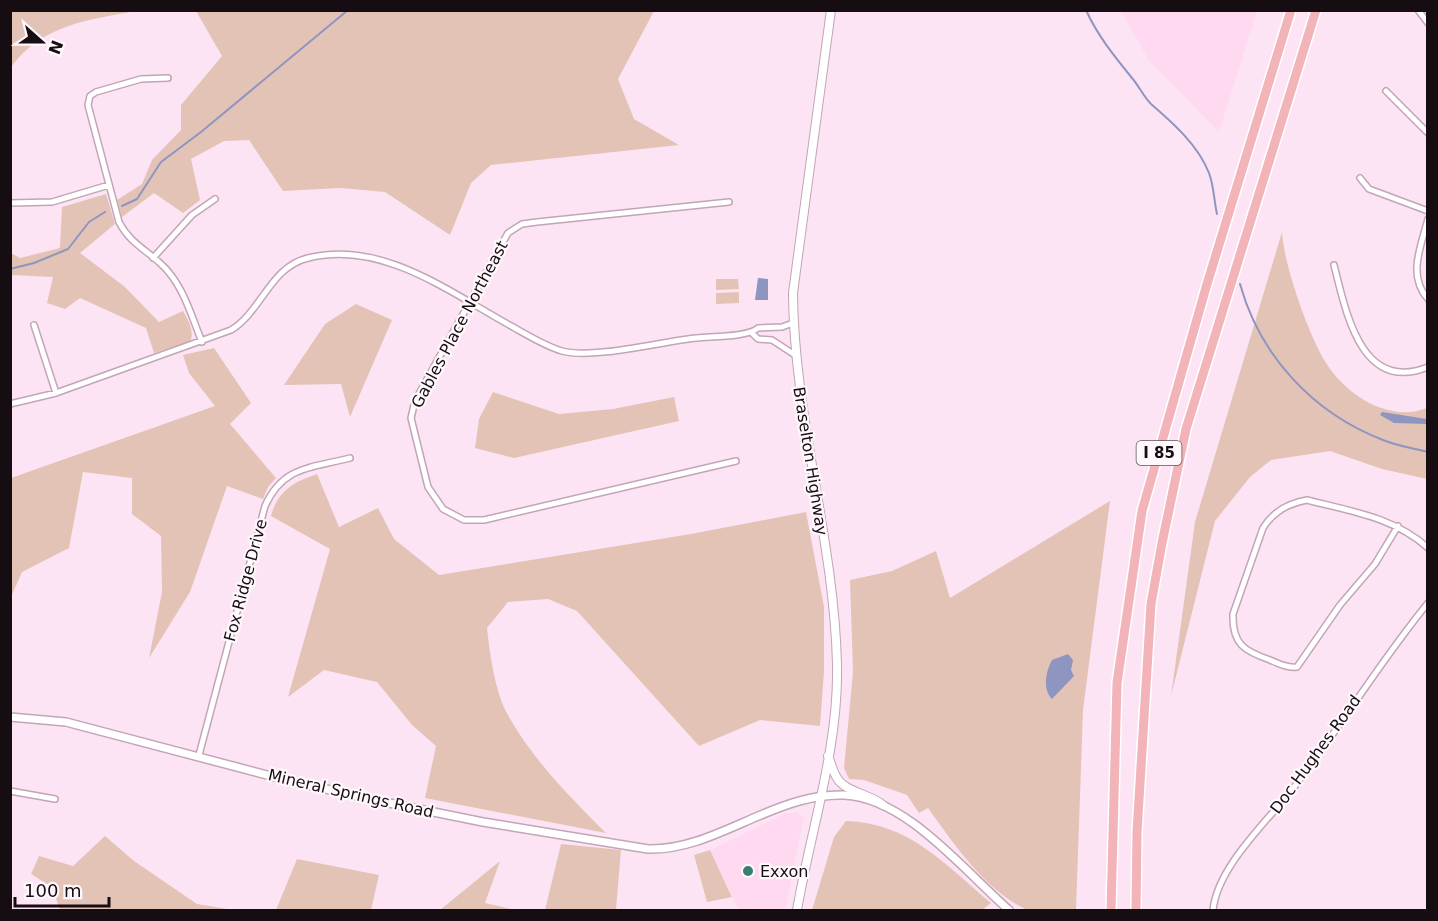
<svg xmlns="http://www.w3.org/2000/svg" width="1438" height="921" viewBox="0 0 1438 921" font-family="'DejaVu Sans',sans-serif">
<rect width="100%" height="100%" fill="#fde4f4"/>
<path fill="#ffd9f0" d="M1120,11h137l-38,121 -69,-70z
M786,813h12l6,4 -19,93 -47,-1 -28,-59z"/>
<path fill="#e3c3b6" d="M10,11l1,-1 124,1c-47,9 -93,14 -123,55z
M196,11h458l-36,68 16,40 45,26 -188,20 -20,18 -21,52 -65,-43 -45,-4 -57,3 -34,-51 -25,1 -33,18 9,41 -17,13 -29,-20 -32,24 -5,-17 25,-16 10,-24 29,-30v-25l41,-49z
M106,194l9,30 -35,29 45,34 34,35 24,-11c5,9 12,20 7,31l-36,11 -8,-25 -66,-30 -15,11 -18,-6 6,-26 -42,-2v-22l9,5 40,-10 2,-41z
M1282,232c2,33 26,102 44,131 20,32 63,60 101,45v71l-45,-10 -52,-18 -59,9 -21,17 -35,44 -44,175 24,-174z
M716,279h22l1,10 -23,1z
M739,292v11l-23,1v-11z
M356,304l36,16 -42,97 -9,-33 -57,1 41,-61z
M214,348l37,55 -21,21 46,54 -8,9 -5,12 -36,-13 -37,106 -41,66 13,-66 -1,-56 -29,-22v-36l-49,-6 -14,76 -47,24 -11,25v-119l204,-72 -26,-33 -6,-18z
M493,392l66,22 54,-5 61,-12 5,24 -165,37 -39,-10 4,-29z
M317,474l22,53 39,-19 16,31 45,36 252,-41 115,-22 18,95v64l-4,55 -60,-6 -61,26 -122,-135 -29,-12 -40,3 -21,26c3,27 8,65 22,89 25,44 61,80 97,116l-181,-35 11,-52 -24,-21 -35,-43 -53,-12 -36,27 42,-148 -59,-33c7,-26 23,-34 46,-42z
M1110,501l-27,209 -7,200c-14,0 -39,5 -51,-1 -41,-20 -71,-65 -97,-101l-9,5 -12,-18 -43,-15 -15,-1 -5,-11 9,-96 -3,-92 42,-9 44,-20 14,47z
M846,821c64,2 98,43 145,82l-9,7h-170l22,-73z
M105,836l29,25 63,43 36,6h-173l-8,-23 -21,-13 8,-18 34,10z
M561,844l60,6 -5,59 -71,1z
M710,850l19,41 3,6 -25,5 -13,-47z
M297,859l82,16 -8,35h-95z
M500,861l-15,42 30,7h-75z"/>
<path fill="#8e95c1" d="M758,278l10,1v21h-13z
M1382,412l45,7v5l-33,-1 -14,-8z
M1068,654l5,6 -2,10 3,6 -22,23c-10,-10 -6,-28 0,-39z"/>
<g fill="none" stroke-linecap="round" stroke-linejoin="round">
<path stroke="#8e95c1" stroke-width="2" d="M1086,10c11,25 29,47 46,68 7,8 11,18 19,26 22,19 47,41 58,69 5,13 5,28 8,41
M122,206l15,-7 24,-37 40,-30 147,-122
M10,269l24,-6 34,-14 21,-27 16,-10
M1240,284c20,72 73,129 143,156 14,6 30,8 45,12"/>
<g stroke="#c2a5b7" stroke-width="8">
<path id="minor" d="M1418,10l10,13
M168,78l-27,1 -45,13 -6,4 -2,9 31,117c10,20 26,27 42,42 22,20 30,51 41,78
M1386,91l42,42
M1360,178l9,11 59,22
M729,202l-192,20 -15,2 -14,9 -93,168 -4,17 17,69 15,22 21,11h20l252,-59
M10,203l42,-1 57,-17
M1428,219c-7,27 -21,57 0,80
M153,258l39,-43 23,-16
M1334,265c12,47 27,129 94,102
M34,325l22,68
M752,333l6,6 14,1 23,15
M10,404l46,-11 175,-63c31,-19 39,-63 77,-72 74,-19 144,36 205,69 16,9 32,19 49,24 30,8 94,-8 126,-12 17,-3 59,-1 70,-11l24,-1 11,-4
M1398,526l-23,38 -35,41 -43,62c-9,1 -18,-3 -27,-7 -26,-9 -38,-16 -37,-46l30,-86c10,-16 26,-25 44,-28 43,11 87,17 121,48
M199,755l66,-249c18,-40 46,-38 85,-48
M10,791l45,8
M1213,910c5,-47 61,-94 88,-132 44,-58 81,-119 127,-175"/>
</g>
<g stroke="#c2a5b7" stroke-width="10">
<path id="tertiary" d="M10,717l56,5 220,58 98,22 99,20 165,27c38,1 73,-17 108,-32 28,-12 57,-23 88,-22 63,3 120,76 165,115"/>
</g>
<g stroke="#c2a5b7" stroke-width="10">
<path id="secondary" d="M828,756c3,7 5,16 9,22 8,14 33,16 46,27
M797,910c14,-81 42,-163 40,-246 -3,-125 -43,-246 -44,-371l38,-283"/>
</g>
<g stroke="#fff" stroke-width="12">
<path id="motorway" d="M1111,910l6,-227 25,-172 65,-227 84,-274
M1136,910l1,-78 14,-228 11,-61 24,-114 130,-419"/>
</g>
<use href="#minor" stroke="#fff" stroke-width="5"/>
<use href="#tertiary" stroke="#fff" stroke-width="7"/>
<use href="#secondary" stroke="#fff" stroke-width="8"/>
<use href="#motorway" stroke="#f2b3b9" stroke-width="9"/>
</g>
<circle fill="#387e75" stroke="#fef8fc" stroke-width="2" cx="748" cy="871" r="6"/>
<g text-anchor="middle" stroke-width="4.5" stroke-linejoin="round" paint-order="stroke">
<rect fill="#fef8fc" stroke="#5c5459" stroke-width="1.5" x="1136.5" y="441" width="45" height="24" rx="4.5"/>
<g font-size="15" font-weight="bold" fill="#160d13">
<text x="1159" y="458">I 85</text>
</g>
<g font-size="16" fill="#160d13" stroke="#fef8fc">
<text transform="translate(459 324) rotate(-62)" y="6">Gables Place Northeast</text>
<text transform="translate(811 461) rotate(81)" y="6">Braselton Highway</text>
<text transform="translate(245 580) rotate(-75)" y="6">Fox Ridge Drive</text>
<text transform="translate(1315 754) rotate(-54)" y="6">Doc Hughes Road</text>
<text transform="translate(351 793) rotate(13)" y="6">Mineral Springs Road</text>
</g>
<g font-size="16" fill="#160d13" stroke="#fef8fc" text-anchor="start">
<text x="760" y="877">Exxon</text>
</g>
</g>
<rect width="1438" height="921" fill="none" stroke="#160d13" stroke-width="24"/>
<g transform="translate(42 42) rotate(111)" stroke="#fef8fc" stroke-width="4.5" paint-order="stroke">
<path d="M0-4.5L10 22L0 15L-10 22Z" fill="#160d13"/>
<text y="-9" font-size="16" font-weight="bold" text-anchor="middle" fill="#160d13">N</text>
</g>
<path d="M15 897v9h94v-9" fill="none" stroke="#160d13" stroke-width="3"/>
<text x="24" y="897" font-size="18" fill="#160d13" stroke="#fef8fc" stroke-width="4.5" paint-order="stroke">100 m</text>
</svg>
